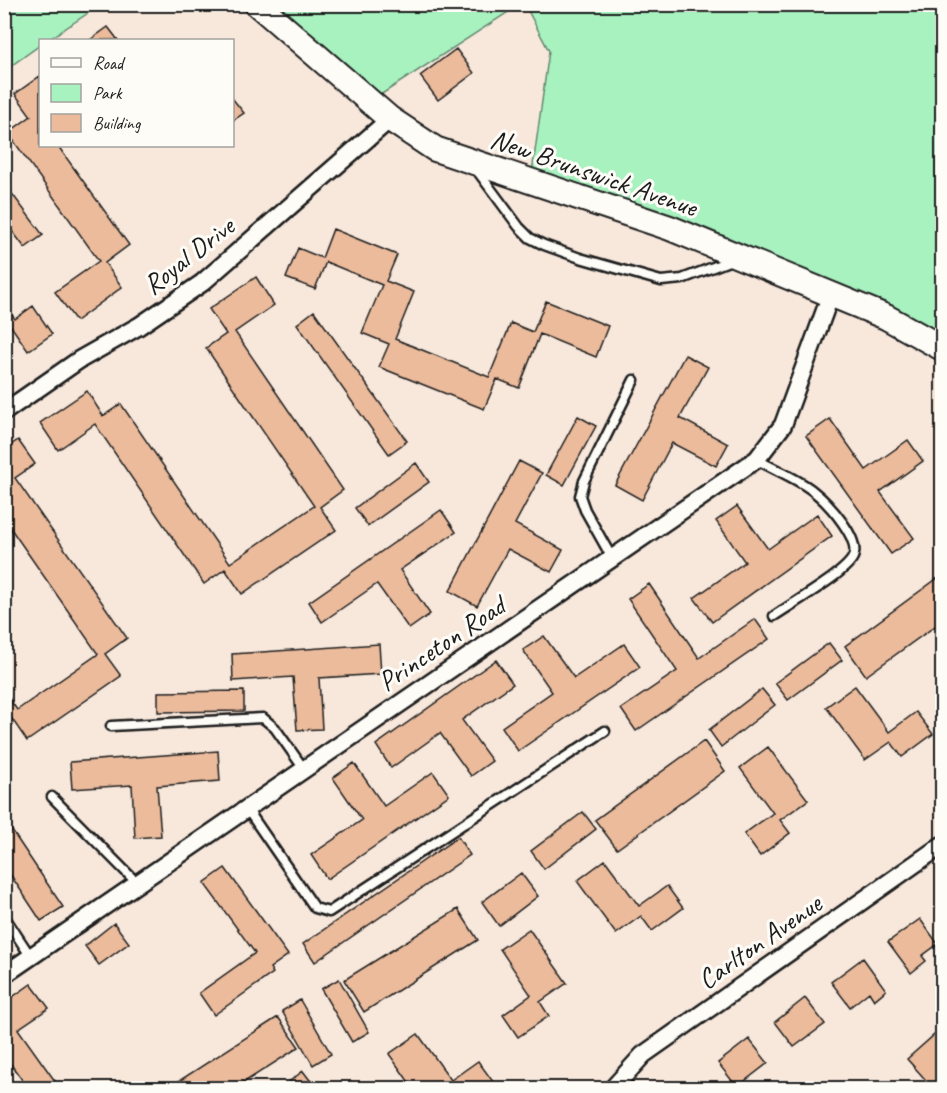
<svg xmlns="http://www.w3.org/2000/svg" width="947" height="1093" viewBox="0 0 947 1093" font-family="Caveat,sans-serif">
<rect width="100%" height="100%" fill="#f8e8dc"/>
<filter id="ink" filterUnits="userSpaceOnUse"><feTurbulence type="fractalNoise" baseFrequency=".0167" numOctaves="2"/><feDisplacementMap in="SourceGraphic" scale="12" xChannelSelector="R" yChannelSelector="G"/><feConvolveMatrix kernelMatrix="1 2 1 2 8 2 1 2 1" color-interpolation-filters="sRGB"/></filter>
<g filter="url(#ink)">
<path fill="#a8f2c0" stroke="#62876e" stroke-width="1.5" d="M12,5v-1l88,1 -52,35h-8v5l-35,25v-60z
M263,5h256l-151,98z
M525,5h417v337l-24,-21 -388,-134 19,-136z"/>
<path fill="#ebbb9c" stroke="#1c1c1c" stroke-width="1.5" d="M108,27l10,13h-28z
M456,49l18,24 -36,27 -18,-24z
M40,76v70h18l71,99 -24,18 17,24 -46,34 -21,-29 44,-31 -91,-128 23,-17 -16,-22z
M232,98l12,15 -12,8z
M4,183l39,52 -18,13 -21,-28z
M333,229l64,26 -11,26 28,11 -19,47 94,38 22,-54 22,9 13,-31 62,25 -12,31 -56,-23 -21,54 -22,-9 -13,30 -105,-42 10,-23 -27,-11 20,-48 -56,-23 -11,27 -29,-11 12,-30 24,10z
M256,277l18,28 -39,27 108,158 -23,17 16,23 -94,64 -17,-25 -21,15 -109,-160 -37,26 -18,-27 47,-32 16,25 18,-12 109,159 84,-57 -108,-158 20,-14 -17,-25z
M4,305l11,14 18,-13 19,28 -24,17 -17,-25 -7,5z
M314,311l93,130 -18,13 -92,-130z
M685,355l23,12 -28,51 48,26 -12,22 -44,-23 -30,57 -27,-15z
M578,416l18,10 -32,59 -18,-10z
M830,419l36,51 42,-30 15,21 -43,31 34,46 -23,16 -85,-118z
M18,440l17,24 -20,14 112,160 -22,16 16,22 -94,65 -17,-25 -6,4v-29l13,19 81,-56 -94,-135v-37l5,-3 -5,-6v-23z
M519,461l23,12 -27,51 48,26 -12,22 -43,-23 -31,57 -27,-15z
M416,463l13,19 -61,44 -13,-18z
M737,506l31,43 49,-35 15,22 -120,86 -18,-24 51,-36 -29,-41z
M441,510l15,22 -56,38 30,44 -21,15 -32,-45 -55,38 -13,-20z
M942,575v46l-76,55 -21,-30z
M649,584l50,74 56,-39 14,20 -133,92 -15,-22 56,-38 -49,-72z
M544,636l30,42 50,-34 16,23 -122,84 -16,-24 50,-35 -29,-42z
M829,643l13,17 -54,40 -13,-17z
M379,644l2,30 -62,4 3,51 -25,1 -4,-53 -60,4 -1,-27z
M496,660l17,24 -51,36 30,41 -21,15 -31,-43 -49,35 -15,-23z
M855,686l34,46 27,-20 17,22 -31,23 -11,-15 -26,18 -39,-53z
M762,689l13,16 -54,42 -12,-17z
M244,691v20l-86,1v-20z
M704,741l21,30 -108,78 -22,-29z
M768,747l40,53 -28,20 10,13 -30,23 -16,-22 29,-21 -33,-45z
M218,751l2,30 -63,5 4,50 -26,2 -3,-53 -60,4 -2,-27z
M354,763l30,43 49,-34 16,23 -122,84 -16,-24 51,-35 -29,-42z
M583,812l13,17 -52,40 -13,-18z
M4,819l59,88 -22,14 -37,-56z
M458,837l12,18 -155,107 -12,-18z
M605,860l34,46 28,-20 16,22 -31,23 -11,-15 -25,18 -39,-53z
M225,868l63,87 -18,13 3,5 -59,42 -15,-22 56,-40 -51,-70z
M521,873l17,23 -39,30 -17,-24z
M458,909l20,31 -114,72 -20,-32z
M920,919l18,25 -16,12 4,5 -15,12 -23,-31z
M114,923l15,20 -30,22 -14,-19z
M529,929l38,54 -27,19 9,14 -31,21 -15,-22 28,-20 -31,-46z
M863,958l23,32 -12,10 -5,-8 -19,15 -19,-25z
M339,979l30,53 -17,10 -31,-53z
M31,984l18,24 -31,21 42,59h-32l-24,-33v-52z
M805,998l20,26 -31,23 -19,-25z
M300,1000l31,54 -18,11 -31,-54z
M278,1017l21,30 -64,41h-67z
M942,1028v50l-10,9 -25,-28z
M418,1034l33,46 27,-19 16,22 -7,5h-74l-24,-34z
M749,1039l19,24 -31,24 -19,-24z
M303,1071l13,17h-32l-2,-1z"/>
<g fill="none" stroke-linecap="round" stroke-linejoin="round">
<g stroke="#1c1c1c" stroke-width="13">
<path id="lane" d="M476,169l43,58 11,11 14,7 36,13 81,23 21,-2 52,-20
M756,459c19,11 41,19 57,32 14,11 51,50 39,68 -11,17 -59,44 -78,57
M612,558l-27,-48 -5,-14 4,-15 50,-101
M111,726l152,-8 12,10 29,41
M52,797l86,87
M247,809l68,99 14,4 276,-181
M4,916l27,41"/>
</g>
<g stroke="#1c1c1c" stroke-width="21">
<path id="street" d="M4,412l75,-52 60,-34 63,-43 188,-164
M4,975l753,-516 26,-34 48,-131
M613,1088l30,-33 299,-210"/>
</g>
<g stroke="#1c1c1c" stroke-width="28">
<path id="secondary" d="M257,4l133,115 45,30 235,79 216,89 56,31"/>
</g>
<use href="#lane" stroke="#fdfcf7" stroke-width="8"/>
<use href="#street" stroke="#fdfcf7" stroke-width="16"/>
<use href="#secondary" stroke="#fdfcf7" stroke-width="24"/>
</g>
</g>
<g text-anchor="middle" stroke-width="6" stroke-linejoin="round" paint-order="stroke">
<g font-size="28" fill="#1c1c1c" stroke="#fdfcf7">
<text transform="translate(594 172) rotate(19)" y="10">New Brunswick Avenue</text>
<text transform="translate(188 255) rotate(-38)" y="10">Royal Drive</text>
<text transform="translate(441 643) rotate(-34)" y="10">Princeton Road</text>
<text transform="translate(759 941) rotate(-35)" y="10">Carlton Avenue</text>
</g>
</g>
<rect width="947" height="1093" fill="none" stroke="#fdfcf7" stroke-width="24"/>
<rect x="12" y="12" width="923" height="1069" fill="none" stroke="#1c1c1c" stroke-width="2" filter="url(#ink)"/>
<rect x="39" y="39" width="195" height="108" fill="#fdfcf7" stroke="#a3a29f" stroke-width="1.5"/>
<rect x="51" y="58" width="30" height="9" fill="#fdfcf7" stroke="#a3a29f" stroke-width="1.5"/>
<text x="93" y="69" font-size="18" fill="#1c1c1c">Road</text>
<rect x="51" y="84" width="30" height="18" fill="#a8f2c0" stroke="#a3a29f" stroke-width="1.5"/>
<text x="93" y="99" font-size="18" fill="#1c1c1c">Park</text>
<rect x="51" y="114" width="30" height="18" fill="#ebbb9c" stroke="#a3a29f" stroke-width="1.5"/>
<text x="93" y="129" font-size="18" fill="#1c1c1c">Building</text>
</svg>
